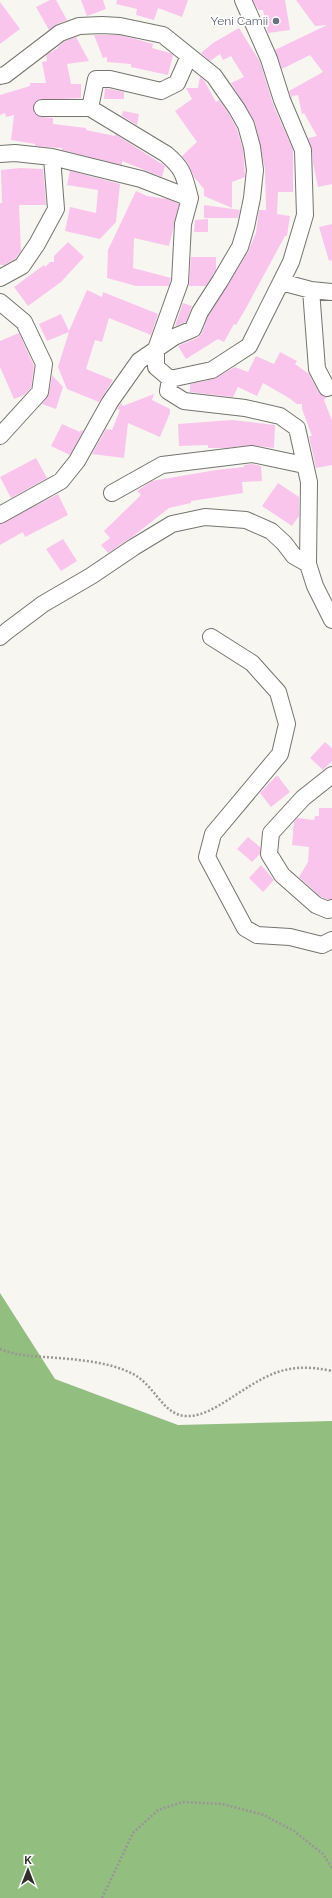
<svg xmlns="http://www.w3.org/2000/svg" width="332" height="1898" viewBox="0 0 332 1898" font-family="Raleway,sans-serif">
<rect width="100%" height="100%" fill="#f8f6f1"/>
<path fill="#92be80" d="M0,1293l55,86 123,46 154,-4v477h-332z"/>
<path fill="#f9c5ed" d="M50,0h6l11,20 -10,4 -8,6 -13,-23z
M81,0h22l3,9 -19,7z
M117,0h71l-6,17 -24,-9 -4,12 -18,-5 1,-6 -21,-5z
M253,0h32l5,30 -22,3 -5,-23h-5z
M296,0h36v184l-14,3 -5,-24 -1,-14 -4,-11 9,-2 -13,-23 -2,1 -4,-19 -6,1v3l-3,-8 34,-19 -13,-17 -28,14 -7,-19 52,-25 -12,1z
M0,2l20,27 -20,15z
M239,28l21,34 13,42 20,46v42h-15l-1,22 13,2 -3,20h-2l-39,72 -10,17 -2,-1 -10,18 -6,-3 -32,20 -8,-13 19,-8 5,-5 6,-17 40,-64 8,-19 3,-23h7l-1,-41 -10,-47 -24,-39 13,-6 -13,-21 -8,4 -3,-6 -10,7 -9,-8 12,-10z
M94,35h25l13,3 21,6 -1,4 18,5 3,2 -5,20 -37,-8v-3l-24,-2v-5l-4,1z
M76,37l13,24 -22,3 4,20h10v14l-43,2 -4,4v9l8,4 11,1v6l33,4v2l29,6v-2l50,32 -3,11 -40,-16v4l-60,-15v-2l-27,-2v-2l-24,-4 3,-25 -8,2 -1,-4 -5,2v-20l30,-9v-3h16l-4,-21 5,-1 -1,-6 12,-7v-1l7,-6z
M200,77l4,3 12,22 3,-2 10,14 8,15 6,20 2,28 -13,5v26l-28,-12v-7l-10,-12 -6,-13 -6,-8 15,-14 -22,-31 17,-12 -6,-11h12z
M105,88l19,4v7h-20z
M123,111l16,3 -2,11 -15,-9z
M20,168l23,1 3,36h-27l2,46 -6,8 -11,6h-4v-62h2l-1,-33z
M70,171l50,13 -4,38 -16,17 -35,-8 5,-24 26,6 2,-23 -31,-5z
M136,191l11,5 20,3 12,5 -10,42 -35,-8 -1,30 38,10 -2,8h-33l-29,-8 1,-28z
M204,205l36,5 -2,8h-34z
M208,219v13h-14l1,-12z
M332,224v36l-3,1 -10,-34z
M68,242l16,15 -23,25 -33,24 -14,-19 30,-22 1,2 5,-5h4v-6z
M191,257h25v13l-10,16h-17z
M87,290l15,7 1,-5 55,22 -7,21 -42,-17 -7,24 -7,-2 -9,29 27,11 -14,22 -32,-13 -9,-22 11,-35 -22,9 -8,-17 22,-10 8,17z
M183,303l9,3 -6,16 -11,4z
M19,333l15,33 -3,22 -7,7 -10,4 -14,-32v-26z
M280,352l17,9 -2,3 14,10 10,19 8,4 -3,3 8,21v44l-16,3 -7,-32h3l-10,-27v-5h-5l-8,-6 -26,-15 -6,13 -19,-9 -5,10 -43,-5v-8l24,-5 21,-12 13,5 8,-16 18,8z
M52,375l11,12 -7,22 -14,-5 7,-10z
M154,394l-2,6 18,9v4l-10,24 -32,-14 -4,35 -32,-4 14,-25 6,1 8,-20 -3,-1 4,-6 2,3z
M232,420l43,5 -1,23 -23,-3 -25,3h-18v-3l-29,1 -1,-22z
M62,424l18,8 1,-2 2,1 -13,24 -19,-9z
M36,458l11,20 -36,20 -11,-21z
M252,464l9,2 1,15 -20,1 1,11 -52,8v2l-22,5 -37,29 -24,16 -7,-8 9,-7 -6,-7 37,-36 -4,-4 15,-10 64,-11 28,-3v-2z
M278,483l21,14v19l-7,10 -30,-20z
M58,494l10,21 -43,22 -2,-5 -23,13v-21z
M63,539l14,22 -16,10 -15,-22z
M325,742l7,6v13l-9,9 -13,-12z
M277,775l13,17 -19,15 -11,-14z
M319,808h13v91l-4,1 -7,-3 -22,-20 9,-15 1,-15 -17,-2 2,-23 3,-4 17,2 1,-4h4z
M248,837l12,10v7l-8,8 -15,-13z
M261,865l13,15 -11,12 -14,-14z"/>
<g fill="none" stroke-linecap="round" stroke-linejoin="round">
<g stroke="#75746f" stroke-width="18">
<path id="minor" d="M0,76l5,-1 55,-42 19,-7 23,-1 18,1 43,9 51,41 23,33 9,16 6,22 3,23 -3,28 -6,29 -6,20 -20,34 -20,31 -7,17 -19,8 -35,24 -29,41 -33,59 -16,20 -61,34
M42,108h48l76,46c18,15 18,22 24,44
M90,108l6,-29h14l51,12 16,-8 12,-27
M0,154l15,-1 37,4 89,22 49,19 -7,26 -3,58 -24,67v18l14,12 42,-9 37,-24 42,-84 14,-47 -2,-65 -21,-50 -13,-41 -26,-59
M0,278l22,-12 15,-22 19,-35 -4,-52
M281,282l30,8 21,2
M311,290l6,79 10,19
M0,302l24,20 20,42 -4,28 -40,44
M170,379l-2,12 16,10 61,7 35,8 17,12 12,54 -1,82 7,22 17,34
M112,493l50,-28 90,-11 52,11
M0,637l7,-6 36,-27 48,-28 43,-29 38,-23 33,-7 41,3 25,11 13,12 10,13 14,8
M211,637l41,26 26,29 9,32 -7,30 -67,80 -6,23 38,71 12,7 33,2 32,8 10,-5
M332,775l-29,23 -32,35 -2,21 13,21 34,30 12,5 4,-2"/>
</g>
<path stroke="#989793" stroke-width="2.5" stroke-dasharray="2 2" stroke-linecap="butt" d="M0,1349c14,6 29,7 45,8 26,2 62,4 86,16 24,11 31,42 55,43 13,1 27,-7 37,-13 40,-25 59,-43 109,-32
M102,1898l31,-65 25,-23 25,-8 39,2 42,11 30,16 29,23 9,14"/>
<use href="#minor" stroke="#fff" stroke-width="16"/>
</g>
<circle fill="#6b7280" stroke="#fff" stroke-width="1.5" cx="276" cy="21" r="4"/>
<g text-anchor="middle" stroke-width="3.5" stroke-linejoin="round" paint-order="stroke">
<g font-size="12" fill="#5b616d" stroke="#fff" text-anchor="end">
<text x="268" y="25">Yeni Camii</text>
</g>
</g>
<g transform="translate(28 1870)" stroke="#ffffff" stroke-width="3" paint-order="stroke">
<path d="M0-3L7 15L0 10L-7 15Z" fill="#2f2e2c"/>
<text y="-6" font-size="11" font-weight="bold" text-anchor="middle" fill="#2f2e2c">K</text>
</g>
</svg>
